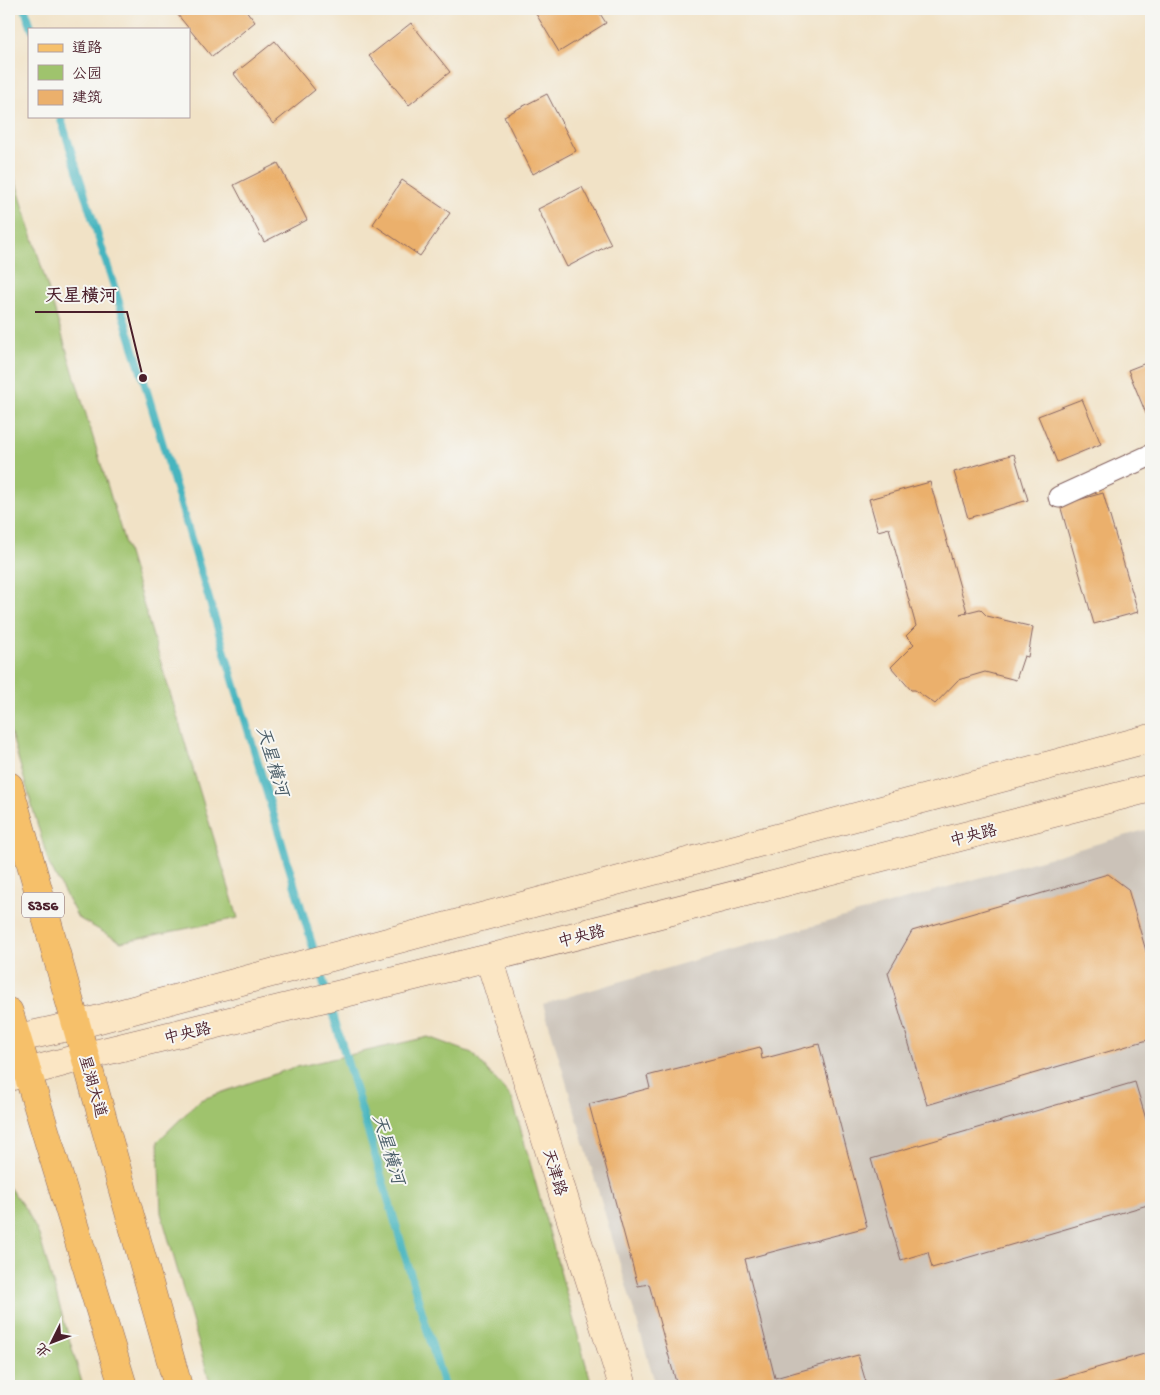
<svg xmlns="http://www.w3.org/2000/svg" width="1160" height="1395" viewBox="0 0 1160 1395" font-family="'Gochi Hand','LXGW WenKai TC',sans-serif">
<rect width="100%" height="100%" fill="#f6f6f2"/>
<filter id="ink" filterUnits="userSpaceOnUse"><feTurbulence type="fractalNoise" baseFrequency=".02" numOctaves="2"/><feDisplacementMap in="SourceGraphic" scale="10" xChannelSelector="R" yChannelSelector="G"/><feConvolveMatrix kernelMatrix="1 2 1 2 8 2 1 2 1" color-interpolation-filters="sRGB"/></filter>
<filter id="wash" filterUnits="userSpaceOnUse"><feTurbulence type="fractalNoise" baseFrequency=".0096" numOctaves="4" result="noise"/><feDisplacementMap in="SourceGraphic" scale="20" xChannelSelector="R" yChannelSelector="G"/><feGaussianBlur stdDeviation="1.12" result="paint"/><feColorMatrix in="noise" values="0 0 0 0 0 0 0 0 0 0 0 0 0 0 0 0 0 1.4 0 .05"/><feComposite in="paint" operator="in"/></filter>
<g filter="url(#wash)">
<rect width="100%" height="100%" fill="#f1e2c6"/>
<path fill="#cbc2b8" d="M1145,830l6,21v535h-495l-113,-382z"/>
<path fill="#9fc36d" stroke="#74714c" d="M9,159l229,759 -117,24 -43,-24 -29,-54 -40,-137z
M428,1037l44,16 40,45 80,288h-381l-50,-173 -3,-72 42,-41 92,-32z
M9,1187l18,24 12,24 44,151h-74z"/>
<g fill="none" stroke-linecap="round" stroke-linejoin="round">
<path stroke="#46b5bf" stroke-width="8" d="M25,9l7,20
M60,116l83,262 301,1008"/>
</g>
<g id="blocks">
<path fill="#ebb06c" d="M173,9h72l10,13 -43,35z
M533,9h64l9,14 -47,29z
M411,23l39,49 -41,33 -40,-49z
M275,41l40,49 -42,34 -39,-50z
M547,94l29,57 -43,23 -29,-58z
M278,163l29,57 -43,22 -30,-57z
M402,180l48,33 -30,43 -47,-32z
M582,187l29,57 -44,23 -29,-58z
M1151,361v54l-4,1 -19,-46z
M1082,399l19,45 -44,18 -19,-46z
M1014,454l14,46 -60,18 -14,-46z
M930,482l37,130 -7,2 20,-5 7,7 46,11 -5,30 -4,-1 -8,24 -31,-8 -27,8 -23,24 -20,-14h-4l-20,-23 23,-23 -8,-8 10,-10 -27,-98 -11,3 -9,-32z
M1103,493l35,119 -44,12 -34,-119z
M1108,874l20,15 23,79v71l-224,66 -39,-132 24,-42z
M819,1044l48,183 -122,32 30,119 83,-23 9,31h-190l-28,-102 -11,2 -49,-182 61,-16 -3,-12 113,-29 2,12z
M1135,1082l16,54v68l-219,64 -4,-16 -27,8 -30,-101z
M1151,1352v34h-116z"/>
</g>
</g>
<g filter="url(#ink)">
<use href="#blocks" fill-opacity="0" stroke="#846361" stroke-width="1"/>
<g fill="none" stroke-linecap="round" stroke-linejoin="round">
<g stroke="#846361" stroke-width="23">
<path id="street" d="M1059,497l92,-42"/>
</g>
<g stroke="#846361" stroke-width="29">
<path id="secondary" d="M489,958l134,428
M9,1040l68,-15 1074,-287
M9,1077l77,-21 403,-98 662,-170"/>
</g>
<g stroke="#846361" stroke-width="29">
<path id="primary" d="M9,786l169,600
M9,1012l114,374"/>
</g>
<use href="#street" stroke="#fff" stroke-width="21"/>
<use href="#secondary" stroke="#fbe6c4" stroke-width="28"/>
<use href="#primary" stroke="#f6c06b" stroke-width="28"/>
</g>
</g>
<g text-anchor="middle" stroke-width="4" stroke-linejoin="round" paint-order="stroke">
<rect fill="#f6f6f2" stroke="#7e6067" stroke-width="1" x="22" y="892.5" width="42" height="25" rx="4"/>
<g font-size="15" font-weight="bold" fill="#4a1f2b">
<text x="43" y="910">S356</text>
</g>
<g font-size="16" fill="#4a1f2b" stroke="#f6f6f2">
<text transform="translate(973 834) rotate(-14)" y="6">中央路</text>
<text transform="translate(581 935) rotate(-14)" y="6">中央路</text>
<text transform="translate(187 1032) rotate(-13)" y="6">中央路</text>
<text transform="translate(94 1086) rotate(74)" y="6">星湖大道</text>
<text transform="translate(556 1172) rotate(73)" y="6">天津路</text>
</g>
<g font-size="18" font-style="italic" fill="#485b66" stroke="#f6f6f2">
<text transform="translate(273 761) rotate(73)" y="6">天星横河</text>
<text transform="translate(389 1149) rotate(73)" y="6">天星横河</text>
</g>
</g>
<path fill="none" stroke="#4a1f2b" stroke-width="2" d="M143 378L127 312H35"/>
<circle fill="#4a1f2b" stroke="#f6f6f2" stroke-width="2" cx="143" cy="378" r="5"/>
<g font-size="18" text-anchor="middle" font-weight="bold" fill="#4a1f2b" stroke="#f6f6f2" stroke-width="4" stroke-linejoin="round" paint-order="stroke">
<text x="81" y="301">天星横河</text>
</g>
<rect width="1160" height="1395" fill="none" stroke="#f6f6f2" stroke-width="30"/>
<rect x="28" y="28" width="162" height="90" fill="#f6f6f2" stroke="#b1a0a2"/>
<rect x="38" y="44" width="25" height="8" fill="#f6c06b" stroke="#b1a0a2"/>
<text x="72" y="52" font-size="15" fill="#4a1f2b">道路</text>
<rect x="38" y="65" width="25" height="15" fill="#9fc36d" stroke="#b1a0a2"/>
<text x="72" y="78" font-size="15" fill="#4a1f2b">公园</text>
<rect x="38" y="90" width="25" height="15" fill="#ebb06c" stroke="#b1a0a2"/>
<text x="72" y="102" font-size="15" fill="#4a1f2b">建筑</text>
<g transform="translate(52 1342) rotate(228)" stroke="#f6f6f2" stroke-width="4" paint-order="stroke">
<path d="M0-4L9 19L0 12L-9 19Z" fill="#4a1f2b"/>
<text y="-8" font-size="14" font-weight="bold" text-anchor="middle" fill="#4a1f2b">北</text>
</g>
</svg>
